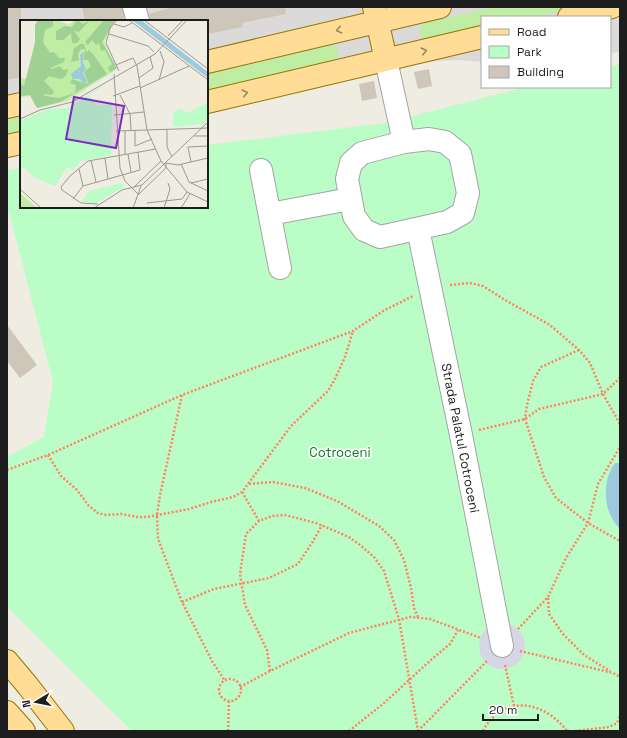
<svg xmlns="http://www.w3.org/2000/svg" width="627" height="738" viewBox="0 0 627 738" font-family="'Space Grotesk',sans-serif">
<rect width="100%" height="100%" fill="#efece1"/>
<path fill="#dbdad9" d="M7,7h613v45l-10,1v-36h-128v45l-25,-2 -56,3 -194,43v-85h-186v127l-14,3z"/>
<path fill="#bfeda3" d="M493,7h85l-42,10h-54v13l-53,12 -8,-4 -2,-8 6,-7z
M330,44l7,4 2,8 -4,6 -128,30v-20z
M21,114v21l-14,3v-21z"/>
<path fill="#bafdc7" d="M620,64v667h-488l-125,-124v-150l37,-20 9,-56 -46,-176v-35l14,-2v39h186v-62l178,-22 142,-36h83v-20z"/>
<path fill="#d7d6e5" d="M479 646a23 23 0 1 1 46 0a23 23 0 1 1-46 0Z"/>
<path fill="#9ecae0" d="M615,463h5v66c-17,-16 -19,-48 -5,-66z"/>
<path fill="#cfc6ba" d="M7,7h14v70l-14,3z
M82,7h40l3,14h-40z
M173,7h112l1,7 -44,9 1,4 -36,7v-13h-57l-1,-7z
M429,69l3,17 -14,3 -4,-17z
M374,81l3,17 -15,3 -3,-17z
M7,325l30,40 -17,13 -13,-17z"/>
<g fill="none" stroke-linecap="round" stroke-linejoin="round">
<g stroke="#a4a4a4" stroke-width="24">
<path id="minor" d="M134,7l4,14
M386,60l18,82
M429,139l16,3 15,12 8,39 -5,20 -16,9 -67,15 -16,-7 -10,-14 -7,-37 4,-16 11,-10 42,-11z
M261,170l19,98
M270,214l80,-15
M418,229l43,206 41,211"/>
</g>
<g stroke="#957400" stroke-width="24">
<path id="major" d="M374,7l12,53
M569,17l43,-10
M207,62l233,-55
M207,102l275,-65
M7,107l14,-3
M7,146l14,-3
M7,661l21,25 35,45
M7,712l17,19"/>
</g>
<path stroke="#ff8462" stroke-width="2.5" stroke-dasharray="2 2" stroke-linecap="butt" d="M450,285l20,-2 13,3 22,14 45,25 29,25 11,13 13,31 17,30
M579,350l-38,17 -8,14 -6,24 -2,14 19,58 12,21 32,25 32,18
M182,395l-22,100 -3,20 1,24 24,63 30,59 13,20
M479,430l46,-11 14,-10 64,-15 17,-16
M48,455l13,21 16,14 12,16 9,7 8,2 15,-1 17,3h9l42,-8 22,-7 22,-5 9,-5 49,-66 37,-35 7,-12 10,-22 8,-26
M7,470l41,-15 134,-60 171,-64 30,-20 30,-15
M249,484l24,-2 32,6 32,13 42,25 15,14 10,20 7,28 3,20 4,9
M242,492l17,29
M548,598l1,16 14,20 21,21 26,16
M182,602l32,-13 55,-11 29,-14 14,-21 10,-18
M518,629l30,-32 18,-39 22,-35 10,-39 22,-37
M520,651l93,22 7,4
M505,665l9,41
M270,671l-3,-21 -22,-45 -5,-31 6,-40 13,-13 13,-5 13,-1 31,8 33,14 11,8 14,12 10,14 15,48 19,112
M219 690a11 11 0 1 1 22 0a11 11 0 1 1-22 0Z
M240,687l30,-16 79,-38 61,-16 20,2 51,19
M228,731l1,-29
M349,731l34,-27 49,-45 18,-15 8,-14
M418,731l70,-71
M483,731c20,-38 61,-30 84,0h2
M575,731l34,-4 8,-4 3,-7"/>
<use href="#minor" stroke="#fff" stroke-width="22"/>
<use href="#major" stroke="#ffdd96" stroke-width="22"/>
</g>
<defs><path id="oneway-chevron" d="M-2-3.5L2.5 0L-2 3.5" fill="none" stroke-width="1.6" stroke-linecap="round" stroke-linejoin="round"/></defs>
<g stroke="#998760">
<use href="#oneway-chevron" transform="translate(339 30) rotate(167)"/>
<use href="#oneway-chevron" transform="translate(424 51) rotate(-13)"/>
<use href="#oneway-chevron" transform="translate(245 93) rotate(-13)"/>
</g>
<g text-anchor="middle" stroke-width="3.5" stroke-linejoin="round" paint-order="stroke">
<g font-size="13" fill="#1d1d1d" stroke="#fff">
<text transform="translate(461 438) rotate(79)" y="5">Strada Palatul Cotroceni</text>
</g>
<g font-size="13" fill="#03821c" stroke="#fff">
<text x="340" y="457">Cotroceni</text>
</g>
</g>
<g transform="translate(20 20)">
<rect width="188" height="188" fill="#efece1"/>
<path d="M37,0l12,5 5,-5h41l-11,22 13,27 -50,32 -30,7 -7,-12 -10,1v-19l7,1 12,-58zM0,173l17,15h-17z" fill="#bfeda3"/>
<path d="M18,0h15v6l-8,4 -2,12 7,11 4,-1 5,6h6l-1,4 -14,6 3,1 7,-3 3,4 5,-1 -2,7 -5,3 -12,-3 -5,5 10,10 -2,4 -8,-1 1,2 14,2 16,-5 1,-8 -6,-2 2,-4 14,5 2,-2 -4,-10 7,-6 -3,-6h-4l1,-11h-4l-3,5 1,6 -8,2 3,-14 7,-4h3l3,9 2,-3 4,4 14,20 -47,28 -23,6 -7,-13 -10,1v-14l4,4 11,-43v-18zM57,0l6,4 7,-4 -11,12 -5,-1 6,8 -3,4h-5l-1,-10 -8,7h-7v-9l9,-5 7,1zM84,0h11l-13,22 15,26 -7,4 -2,-4 4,-4 -7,-14 -4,1 -2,-8 -3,2 -4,-5 -4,5 -3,-3z" fill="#9ed193"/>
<path d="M85,64l-16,12 8,9 15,-1 -1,51 -30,6 -8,9 -6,-3 -12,19 -17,-7 -18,-14v-44l28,-12 20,-1zM188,82v17l-6,5 -29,3v-13l6,-6 9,5zM102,163l2,4 -28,16 -15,-1 8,-11z" fill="#bafdc7"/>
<path d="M112,0h9l67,52v6zM64,32l-1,11 3,6 -3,4 4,8 -3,3 -4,-5h-7l-2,-5 10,-8 -1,-11z" fill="#9ecae0"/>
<path fill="none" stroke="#9b9993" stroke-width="1" d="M97,0l-7,8 -4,15 13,28M109,0l79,60M124,0l64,49M94,4l10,3 8,-4M89,14l39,12 6,6M148,16l15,-16M96,45l17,-7 4,8 10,64 14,31 26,31 21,10M94,54l6,94 5,13 14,14M119,58l14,-10 -3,-11M139,60l5,-18 -4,-11M120,68l49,-22M100,75l10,19 1,16M93,76l27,-10M94,95l30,-3M0,99l20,-9 32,-8 83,-48 32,-34M147,109v18l5,10M115,110v16l17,-7M96,111l92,-3M105,111v23M174,116h14M168,127l20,-1M168,127l3,15M108,134l3,18M85,138l3,21M71,140l5,22M146,143l12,2 30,-7M161,144l8,18 19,9M59,149l4,17M171,163l17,-4M114,167l27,-26M0,169l21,19M119,174l27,-26v-5M53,179l10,-13 57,-16 -2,-18M127,183l35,-4 5,-7M78,184l-17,-1 -19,-13 -1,-3 9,-11 18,-15 68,-12M74,188l28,-18 20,-5 66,-63M113,188l8,-22M144,188l6,-19 -2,-6M161,188l9,-14"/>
<path fill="#7b2cbf" fill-opacity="0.15" stroke="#7b2cbf" stroke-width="2" d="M54,77l50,9 -8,42 -50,-9z"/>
<rect width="188" height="188" fill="none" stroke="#1d1d1d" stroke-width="2"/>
</g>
<rect width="627" height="738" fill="none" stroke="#1d1d1d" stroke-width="16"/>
<rect x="481" y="16" width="130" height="72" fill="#ffffff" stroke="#a5a5a5"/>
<rect x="489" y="29" width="20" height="6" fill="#ffdd96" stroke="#a5a5a5"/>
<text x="517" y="36" font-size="12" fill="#1d1d1d">Road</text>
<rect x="489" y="46" width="20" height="12" fill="#bafdc7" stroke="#a5a5a5"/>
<text x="517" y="56" font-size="12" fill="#1d1d1d">Park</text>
<rect x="489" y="66" width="20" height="12" fill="#cfc6ba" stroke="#a5a5a5"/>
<text x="517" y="76" font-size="12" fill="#1d1d1d">Building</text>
<g transform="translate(36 702) rotate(260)" stroke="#ffffff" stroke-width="3" paint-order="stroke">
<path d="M0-3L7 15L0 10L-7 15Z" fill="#1d1d1d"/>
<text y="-6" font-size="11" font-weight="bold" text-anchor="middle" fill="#1d1d1d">N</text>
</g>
<path d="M483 714v6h55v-6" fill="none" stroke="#1d1d1d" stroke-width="2"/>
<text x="489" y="714" font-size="12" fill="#1d1d1d" stroke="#ffffff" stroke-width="3" paint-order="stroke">20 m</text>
</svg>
